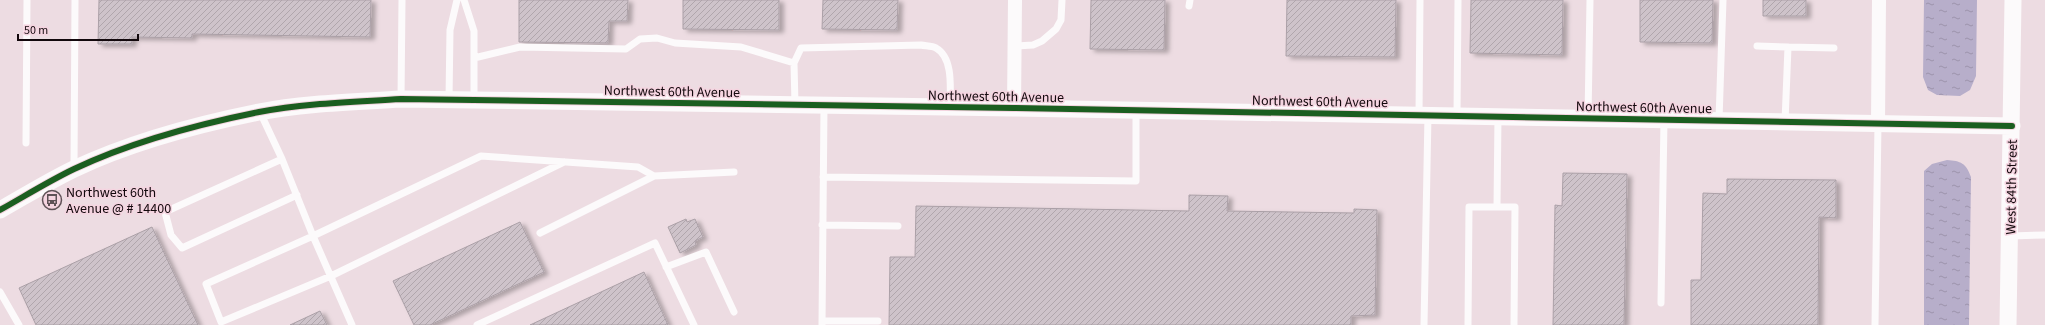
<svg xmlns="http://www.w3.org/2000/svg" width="2045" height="325" viewBox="0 0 2045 325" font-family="'Source Sans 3',sans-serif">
<defs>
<pattern id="water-ripples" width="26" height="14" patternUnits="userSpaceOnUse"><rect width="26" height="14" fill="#b7aeca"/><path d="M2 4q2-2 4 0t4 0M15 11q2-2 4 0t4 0" fill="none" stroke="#9c94ac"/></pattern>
<pattern id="building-hatch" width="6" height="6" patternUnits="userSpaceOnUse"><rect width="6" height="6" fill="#cec3ca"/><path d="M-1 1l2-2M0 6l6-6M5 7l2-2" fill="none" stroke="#b0a6ac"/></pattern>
<filter id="shadow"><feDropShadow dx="4.5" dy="2.5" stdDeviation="2" flood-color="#0004"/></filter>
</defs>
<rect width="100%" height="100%" fill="#eddce2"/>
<path fill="url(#water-ripples)" d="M1924,0h53l-1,76 -6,14 -10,6 -23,-1 -9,-5 -5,-13z
M1947,160c14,1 19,3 24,17l-2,148h-45v-154l8,-7z"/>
<path fill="url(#building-hatch)" stroke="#aba0a7" filter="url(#shadow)" d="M99,0h272l-1,37 -178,-3v4l-60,-1v7h-34z
M519,0h109l-1,21h-18l-1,22 -89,-1z
M683,0h96v30l-96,-1z
M823,0h75l-1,30 -75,-1z
M1091,0h74l-1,50 -74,-1z
M1287,0h109l-1,57 -109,-1z
M1471,0h92l-1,55 -92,-2z
M1640,0h73l-1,43 -72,-1z
M1763,0h43v16h-43z
M1563,173l64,1 -3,151h-71l2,-120 7,1z
M1727,179l109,1v38l-17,-1 -1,108h-127v-45h10l2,-87 24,1z
M1189,195l39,1 -1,15 127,2v-4l23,1 -2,105 -24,1v9h-462l1,-68h25l1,-51 273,5z
M686,219l1,3 8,-3 8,18 -8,4 1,4 -16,8 -12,-26z
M520,222l24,50 -114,53h-16l-21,-44z
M152,227l46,98h-162l-17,-37z
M644,272l24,53h-138z
M320,311l7,14h-37z"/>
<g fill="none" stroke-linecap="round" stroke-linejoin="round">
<path stroke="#fcfafb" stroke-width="7" d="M464,0l10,31v69
M1189,6l1,-6
M1014,46l19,-1 9,-4 14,-12 5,-9 1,-20
M1757,46l31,1 -3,75
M1788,47l46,1
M474,58l46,-11 106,2 14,-10 17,-1 18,5 66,4 53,16
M401,99l1,-99
M449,99l1,-69 7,-30
M795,105l-1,-42 7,-15 120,-3c4,1 11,1 15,3 18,10 14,42 14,59
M260,112l22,47 31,77 39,89
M1419,115l1,-115
M1457,115l1,-115
M1588,118l2,-118
M1719,120l4,-120
M26,143l1,-143
M282,159l-117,53 6,23 11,13 115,-53
M564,162l-233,114 -110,46 -15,-38 107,-48 168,-80 157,11 16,9 80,-4
M74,168l1,-168
M823,177l313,4v-71
M1497,207l1,-91
M822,225l76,1
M540,233l114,-57
M2010,236l35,-1
M666,267l40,-15 28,60
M0,292l19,33
M1661,303l3,-183
M822,321h56
M477,325l178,-82 39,82
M822,325l2,-219
M1424,325l4,-210
M1468,325l1,-118h46l-1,118
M1875,325l3,-201"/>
<path stroke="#fcfafb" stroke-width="14" d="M1014,108l1,-108
M1878,123l1,-123"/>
<path stroke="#fcfafb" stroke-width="17" d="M0,210c25,-14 49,-29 74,-41 55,-26 125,-45 185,-57 46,-9 95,-10 142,-13l613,9 998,18
M2008,325l5,-325"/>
<g stroke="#f5d4e0" stroke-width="8">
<path id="cycleway" d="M0,210c25,-14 49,-29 74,-41 55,-26 125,-45 185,-57 46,-9 95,-10 142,-13l613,9 998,18"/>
</g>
<use href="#cycleway" stroke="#1b5e20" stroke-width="6"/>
</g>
<defs>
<g id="bus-ring" transform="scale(1)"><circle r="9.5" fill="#f5d4e0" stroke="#5f5257" stroke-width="1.5"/><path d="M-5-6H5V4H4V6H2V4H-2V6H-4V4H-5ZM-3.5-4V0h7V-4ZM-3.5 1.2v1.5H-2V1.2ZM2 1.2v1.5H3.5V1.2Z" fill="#5f5257"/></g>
</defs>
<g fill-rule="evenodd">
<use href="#bus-ring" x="52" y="200"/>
</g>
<g text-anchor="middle" stroke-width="3" stroke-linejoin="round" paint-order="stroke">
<g font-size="14" fill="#12080c" stroke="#f5d4e0">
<text transform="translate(672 91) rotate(1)" y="5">Northwest 60th Avenue</text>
<text transform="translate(996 96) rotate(1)" y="5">Northwest 60th Avenue</text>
<text transform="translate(1320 101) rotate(1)" y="5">Northwest 60th Avenue</text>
<text transform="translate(1644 107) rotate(1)" y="5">Northwest 60th Avenue</text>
<text transform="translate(2011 187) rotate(-89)" y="5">West 84th Street</text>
</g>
<g font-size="14" fill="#12080c" stroke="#f5d4e0" text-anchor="start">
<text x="66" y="197">Northwest 60th<tspan x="66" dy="16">Avenue @ # 14400</tspan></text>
</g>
</g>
<path d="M18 34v6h120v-6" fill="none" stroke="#12080c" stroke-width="2"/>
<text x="24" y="34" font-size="12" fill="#12080c" stroke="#f5d4e0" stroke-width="3" paint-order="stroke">50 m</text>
</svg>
